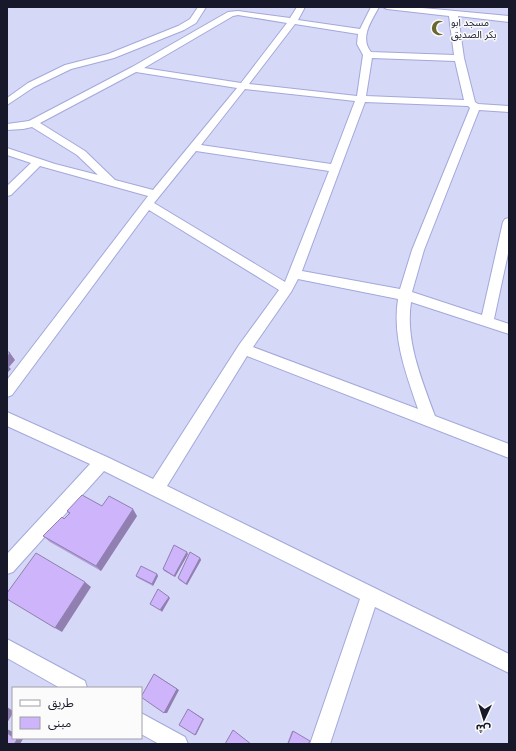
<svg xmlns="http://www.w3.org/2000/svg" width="516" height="751" viewBox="0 0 516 751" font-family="Inter,'Noto Sans Arabic',sans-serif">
<rect width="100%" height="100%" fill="#d5d8f7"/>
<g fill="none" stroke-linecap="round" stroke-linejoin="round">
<g stroke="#a3a8da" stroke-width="2">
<path id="street" d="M198,7h8l-10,16 -12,7 -70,28 -43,11 -37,18 -27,18v-7l21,-15 37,-18 43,-11 70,-28 12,-7z
M297,7h8l-7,13 62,9 11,-22h8c-7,13 -20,31 -8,45l83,3 -5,-39 -62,-7 -4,-2h29l97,9v6l-51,-6 6,42 11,44 3,2 31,2v6l-30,-2 -55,140 -12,42 70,23 21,-93 2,-3 4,-1v31l-15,70 15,5v10l-98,-32c-6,39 11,78 24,114l74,28v14l-262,-102 -80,130 342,168v19l-134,-66 -45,137h-20l50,-145 -256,-128 -91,101 -6,2v-20l83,-90 -83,-38v-14l100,45 46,22 86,-134 40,-55 -130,-80 -137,185 -5,2v-17l141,-184 -108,-30 -29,29 -4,1v-10l24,-23 -24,-8v-7l48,16 43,11 -21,-20 -45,-28 -9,2 -16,1v-6l22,-3 103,-54 96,-55 10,-1 52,7zM238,15l49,8 -46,60 -97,-15 89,-52zM295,24l63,10 -1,10 6,11 -6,41 -108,-12zM372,58l83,3 9,39 -98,-4zM136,72l101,16 -84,102 -38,-10 -30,-29 -45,-28zM245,89l110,12 -24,63 -130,-19zM365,102l103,4 2,2 -58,142 -12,39 -98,-18zM196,151l133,20 -44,111 -131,-79zM298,279l100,20c-6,38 8,75 20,110l-165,-62 38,-55z
M7,639l78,42 2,7h-27l-53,-30z
M141,713l44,24 3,7h-29l-18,-10z"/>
</g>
<use href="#street" fill="#fff" fill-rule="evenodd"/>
</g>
<path fill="#b19cd8" d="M102,506l35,10 -36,55 -51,-29 -7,-6 21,-17 5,-5 -2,-3z
M188,554l-13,23 -11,-6 -1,-2z
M200,558l1,2 -14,25 -8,-5 -1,-2z
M157,574l1,2 -5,10 -15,-8 -2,-2z
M292,731h1l15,13h-21z"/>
<path fill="#907fb0" d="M10,353l5,7 -6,7 2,2 -4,4v-16z
M133,509l4,7 -36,55 -5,-5z
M187,552l1,2 -13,23 -1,-1z
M200,558l1,2 -14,25 -1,-1z
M157,574l1,2 -5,10 -1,-2z
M85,582l6,5 -29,45 -7,-4z
M169,597l1,1 -8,14 -2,-2z
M154,674l25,16 -12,23h-3z
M7,707l6,4v2l-6,10z
M188,709l16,10 -8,16h-1z
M7,729l6,3v5l-6,-4z
M15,738h7l1,1 -3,5h-6z"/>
<path fill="#ceb5fb" stroke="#907fb0" d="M7,351l3,2 -3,4z
M82,495l20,11 7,-10 24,13 -37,57 -53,-30 19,-19 2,2 6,-6 -3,-2z
M174,545l13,7 -13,24 -11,-7z
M190,552l10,6 -14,26 -8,-6z
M36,553l49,29 -30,46 -48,-29v-6z
M141,566l16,8 -5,10 -16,-8z
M158,589l11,8 -9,13 -10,-6z
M154,674l23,15 -13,24 -23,-16z
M188,709l15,10 -8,16 -16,-10z
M233,730l18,14h-26z
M293,731l17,10 -2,3h-20z
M7,733l6,4v1h2l2,2 -3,4h-7z"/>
<defs>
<g id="mosque-bare" transform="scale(1.2)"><path d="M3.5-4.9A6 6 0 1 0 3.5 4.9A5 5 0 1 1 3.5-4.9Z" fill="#6c6431" stroke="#fbfbfb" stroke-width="2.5" paint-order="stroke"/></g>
</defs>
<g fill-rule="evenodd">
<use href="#mosque-bare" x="439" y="28"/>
</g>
<g text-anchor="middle" stroke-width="3" stroke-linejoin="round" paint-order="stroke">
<g font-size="10" fill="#17182a" stroke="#fbfbfb" text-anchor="start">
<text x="451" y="26">مسجد ابو<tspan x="451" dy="12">بكر الصديق</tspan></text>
</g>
</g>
<rect width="516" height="751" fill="none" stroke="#17182a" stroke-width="16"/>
<rect x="12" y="687" width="130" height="52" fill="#fbfbfb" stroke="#a0a0a7"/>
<rect x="20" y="700" width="20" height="6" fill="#ffffff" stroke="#a0a0a7"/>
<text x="48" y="707" font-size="12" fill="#17182a">طريق</text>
<rect x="20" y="717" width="20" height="12" fill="#ceb5fb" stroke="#a0a0a7"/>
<text x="48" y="727" font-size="12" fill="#17182a">مبنى</text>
<g transform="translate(484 719) rotate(184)" stroke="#fbfbfb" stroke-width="3" paint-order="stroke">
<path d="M0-3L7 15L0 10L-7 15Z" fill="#17182a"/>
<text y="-6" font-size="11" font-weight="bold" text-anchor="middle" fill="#17182a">ش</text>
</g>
</svg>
